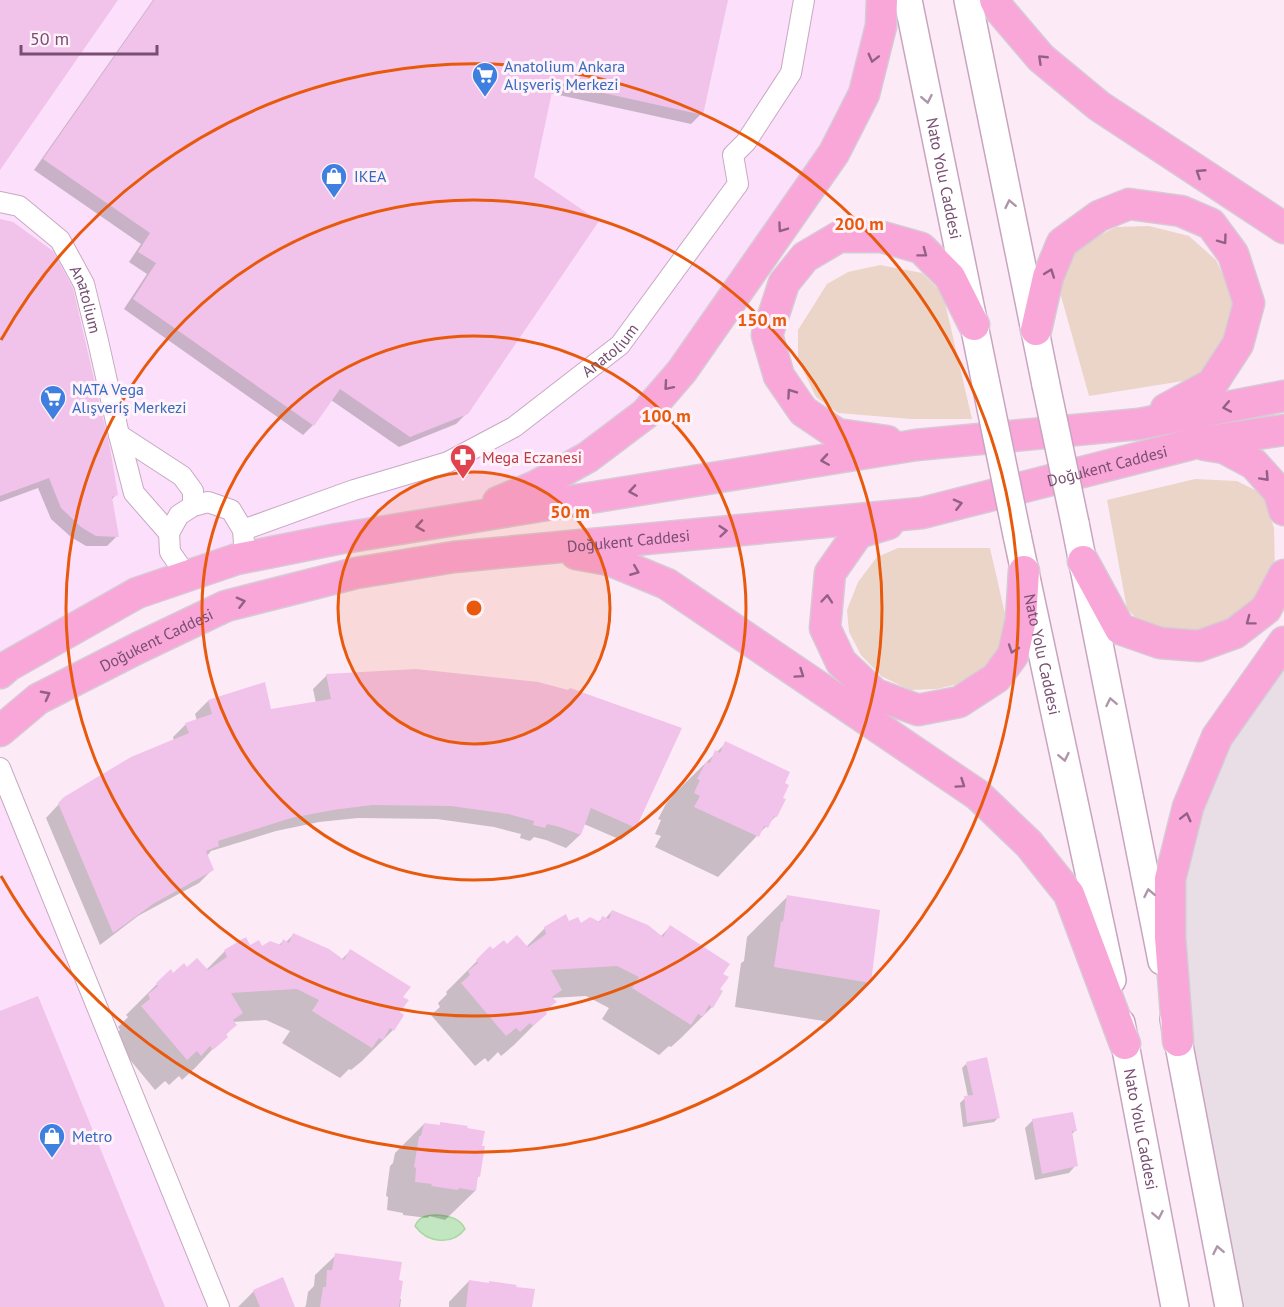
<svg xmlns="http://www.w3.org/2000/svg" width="1284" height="1307" viewBox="0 0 1284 1307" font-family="'PT Sans',sans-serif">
<rect width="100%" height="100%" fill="#fcebf6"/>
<path fill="#fcdffa" d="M0,0h882l-18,94 -219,320 -186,106 -222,39 -237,114z
M0,768l219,539h-219z"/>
<path fill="#e9dde6" d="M1284,642v665h-55l-59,-370 18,-130z"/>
<path fill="#ebd5c9" d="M1149,226l40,10 27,24 16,34 1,33 -18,36 -19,16 -107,17 -28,-100 3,-36 22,-18 30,-15z
M880,265l42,8 21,21 29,125h-61l-73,-6 -22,-16 -18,-37v-30l29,-46 21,-12z
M1195,479l42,2 26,13 11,34 1,44 -13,26 -23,20 -43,19 -48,-7 -21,-21 -20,-109z
M898,548h92l19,83 -23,39 -24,13 -25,6 -27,1 -29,-14 -20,-21 -12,-23 -2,-22 11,-28 19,-25z"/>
<path fill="#c2e6bf" stroke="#a9d8a5" stroke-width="1.5" d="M437,1215c12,1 23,3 28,14 -13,17 -38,14 -50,-3 4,-10 13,-11 22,-11z"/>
<path fill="#0003" d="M153,0h573l-25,114 -10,10 -141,-31 -83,320 -11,11 -57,23 -68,-47 -18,25 -10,10 -179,-126 23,-35 -18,-12 12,-18 -107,-74z
M0,221l117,273 -6,6 6,36 -10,10h-21l-15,-9 -20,-18 -13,-31 -38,14z
M416,670l219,157 -14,13 -37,-16 -4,11 -14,13 -20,-8 -12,-3 -4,4 -10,-3 1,-4 -27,-7 -57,-8 -79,-1 -39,4 -43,9 -65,20 -4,5 5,14 -13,13 -61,33 -38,29 -54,-127 13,-14 115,-63 -1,-4 13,-13 11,-3 -2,-7 13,-13 62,10 46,-8 -3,-14 13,-13z
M726,743l57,41 -7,32 -58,61 -63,-30 6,-11 -6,-2 6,-14 -3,-1 8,-15 10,-12z
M787,897l83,85 -40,40 -95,-15 6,-44 3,-2 3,-24z
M612,911l48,26 10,-10 50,47 -2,15 -6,18 -31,31 -10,9 -2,-1 -10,9 -57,-36 7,-11 -23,-12 -35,2 4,4 -10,10v2l-31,31 -13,11 -3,-4 -10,10 -3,-4 -10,8 -44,-51 9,-8 -2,-4 9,-9 -1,-2 31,-31 16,-10 13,-5 20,1 19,-19 24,-5 12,2 17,-3 5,-4 2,1z
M293,935l48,25 9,-9 51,47 -3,14 4,3 -9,15 -31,31 -11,9 -2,-1 -9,9 -58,-35 8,-12 -24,-11 -34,2 3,3 -40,43 -13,12 -3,-4 -10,9 -4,-4 -10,9 -43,-52 8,-8 -2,-3 10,-10 -2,-2 31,-31 30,-14h19l19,-19 24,-5 12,2 18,-3 4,-4 3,1z
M966,1064l33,53 -5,5 -31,5 -3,-24 5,-5 3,-1 -6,-29z
M1033,1120l43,10 -5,5 5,30 -7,8 -34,7 -10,-52z
M424,1124l14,2 3,-2 38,52 -3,3 -1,12 -30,29 -16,-4 -1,2 -25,-3v-2l-16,-3 1,-13 -2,-1 4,-30 3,-3 2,-10z
M336,1255l61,26 2,18h2l-1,8h-95l1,-2 2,-13 6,-6 1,-11z
M469,1281l18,4 3,-3 41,25h-82v-5z
M254,1291l39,16h-55z"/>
<path fill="#f1c3ea" d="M0,0h118l-118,170z
M154,0h574l-25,115 -149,-33 -20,95 65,44 -131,193 -58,23 -70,-48 -26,37 -181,-127 23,-36 -18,-11 12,-19 -107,-74z
M0,219l13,3 40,29 20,37 37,160 8,47 -6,2 7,40 -23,-1 -15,-9 -20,-19 -12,-30 -49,18z
M416,669l122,13 30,8 2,-2 112,40 -46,100 -45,-20 -10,27 -21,-8 -13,-3 -2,4 -12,-3 1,-4 -26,-7 -57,-8 -79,-1 -39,5 -42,8 -73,23 1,5 -13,5 8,19 -61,34 -40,29 -55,-130 6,-6 67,-40 58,-24 -4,-10 27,-9 -4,-14 57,-18 6,27 60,-10 -5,-25z
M725,741l65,31 -5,11 4,2 -6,13 3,1 -9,18 -3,-1 -6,12 -4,-2 -5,11 -65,-30 6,-11 -6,-3 6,-13 -3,-1 9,-17 4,1 5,-13 5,3z
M787,895l93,15 -9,73 -97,-16 7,-46 2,1z
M612,910l36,15 15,12 7,-12 60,39 -7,10 6,3 -9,12 3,2 -10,17 -4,-3 -6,12 -5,-3 -7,11 -59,-37 7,-11 -22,-11 -66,4 11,20 -10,7 5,5 -12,8 2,4 -14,12 -3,-3 -10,9 -4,-4 -10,8 -45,-53 9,-8 -2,-4 10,-8 -2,-3 14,-14 3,3 11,-9 3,4 10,-9 11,12 18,-13 -2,-7 22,-13 3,7 9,-4 3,6 9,-6 10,5 2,-6 7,3z
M293,933l36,16 15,11 6,-11 61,38 -8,10 6,3 -9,12 4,3 -10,16 -4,-3 -7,12 -4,-2 -7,10 -60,-37 7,-11 -22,-11 -66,4 12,20 -10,7 4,5 -11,9 2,3 -15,13 -3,-4 -9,10 -4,-5 -10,9 -46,-54 9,-7 -2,-5 10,-8 -2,-3 15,-14 2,4 11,-10 3,4 10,-9 11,12 19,-13 -3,-7 22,-13 4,8 9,-5 3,6 8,-5 11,4 2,-6 6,4z
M38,996l127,311h-165v-296z
M987,1057l13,61 -33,5 -3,-27 9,-1 -7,-33z
M1073,1112l4,19h-5l6,35 -36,8 -10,-55z
M440,1122l28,4 -1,2 18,3 -3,15h3l-5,31 -2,-1 -2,15 -17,-3 -1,2 -27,-4 1,-2 -17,-2 1,-14 -2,-1 5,-31h2l3,-13 16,2z
M335,1253l67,9 -3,18 4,1 -4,26h-79l3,-20h3l1,-17h5z
M283,1277l12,30h-35l-7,-17z
M469,1280l20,3v-2l28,4 -1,2 19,2 -3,18h-66z"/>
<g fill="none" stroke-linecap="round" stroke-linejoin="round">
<g stroke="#c8a8c2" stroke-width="22">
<g id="minor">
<path id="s1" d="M0,202l19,4 41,34 24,44 14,57 21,94 15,58 35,40"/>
<path d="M119,435l63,41 11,15v15"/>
<path id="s2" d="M243,530l111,-40 94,-28 66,-35 106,-82 118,-161 -5,-29 13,-13 45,-69 13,-73"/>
<path d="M187,576l-17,-24 -1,-19 10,-18 14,-9 15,-4 23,8 12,20 1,13"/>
<path d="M0,768l219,539"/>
</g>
</g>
<g stroke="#c9a4c1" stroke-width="30">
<g id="secondary">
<path id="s3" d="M908,0l78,384"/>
<path d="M968,0l78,385"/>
<path d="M1075,523l87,438"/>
<path id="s4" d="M1017,535l95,445"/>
<path d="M1174,1019l55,288"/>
<path id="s5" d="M1121,1023l54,284"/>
</g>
</g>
<g stroke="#d6cad5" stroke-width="33">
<g id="primary">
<path d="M995,0l5,10 41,48 58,48 185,122"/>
<path d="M1036,330l12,-53 14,-34 37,-27 30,-12 52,7 30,13 22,30 16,49 -11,41 -26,40 -46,25"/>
<path d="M887,441l-50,-7 -34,-23 -24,-35 -12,-41 17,-52 21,-26 34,-20h43l39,11 29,29 24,48"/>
<path d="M1205,445l19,3 30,16 25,28 5,18"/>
<path d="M498,502l38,-16 52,-29 57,-43 37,-43 152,-218 30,-59 17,-68 1,-26"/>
<path d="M888,524l-30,9 -28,40 -5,55 16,34 34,32 43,16 41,-8 37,-24 17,-23 8,-36 3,-48"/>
<path d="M576,554l33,6 58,24 311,211 51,49 40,50 56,150"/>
<path d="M1083,561l37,68 40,14 39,3 36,-13 31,-24 18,-34"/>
<path d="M0,673l8,-7 129,-73 100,-34 100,-20 579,-94 223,-21 145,-28"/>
<path id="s6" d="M0,731l38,-32 100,-51 88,-42 130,-33 98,-16 468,-44 274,-70 88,-13"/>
<path d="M1178,1041l-8,-104v-58l18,-72 29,-70 67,-95"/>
</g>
</g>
<use href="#minor" stroke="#fff" stroke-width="20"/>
<use href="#secondary" stroke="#fff" stroke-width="27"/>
<use href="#primary" stroke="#f9a6d8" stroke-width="30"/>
<g stroke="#c9a4c1" stroke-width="30" stroke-linecap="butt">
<path id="secondary-bridge" d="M986,384l31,151
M1046,385l29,138"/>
</g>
<use href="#secondary-bridge" stroke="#fff" stroke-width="27"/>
</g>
<defs><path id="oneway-chevron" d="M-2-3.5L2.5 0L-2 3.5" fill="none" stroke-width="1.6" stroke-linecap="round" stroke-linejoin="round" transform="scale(1.5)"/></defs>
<g stroke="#926086">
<use href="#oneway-chevron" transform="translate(873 58) rotate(104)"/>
<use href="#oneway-chevron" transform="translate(1042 59) rotate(-136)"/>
<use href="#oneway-chevron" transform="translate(1200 173) rotate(-147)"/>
<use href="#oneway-chevron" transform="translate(782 228) rotate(125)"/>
<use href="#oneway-chevron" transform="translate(1223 240) rotate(54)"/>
<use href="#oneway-chevron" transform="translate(923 253) rotate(37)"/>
<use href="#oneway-chevron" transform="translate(1050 273) rotate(-70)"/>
<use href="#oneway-chevron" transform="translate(668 386) rotate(131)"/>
<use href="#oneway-chevron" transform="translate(791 393) rotate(-125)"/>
<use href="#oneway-chevron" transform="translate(1227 407) rotate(169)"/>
<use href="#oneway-chevron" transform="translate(825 460) rotate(171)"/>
<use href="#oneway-chevron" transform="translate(1265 477) rotate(47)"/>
<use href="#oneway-chevron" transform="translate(633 491) rotate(171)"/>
<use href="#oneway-chevron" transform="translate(958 504) rotate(-14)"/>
<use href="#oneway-chevron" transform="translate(420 526) rotate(171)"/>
<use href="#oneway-chevron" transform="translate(723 531) rotate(-5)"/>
<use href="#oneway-chevron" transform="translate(635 571) rotate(22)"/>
<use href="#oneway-chevron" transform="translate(827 599) rotate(-85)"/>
<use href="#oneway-chevron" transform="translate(241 602) rotate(-14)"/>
<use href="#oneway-chevron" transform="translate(1250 621) rotate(143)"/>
<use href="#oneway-chevron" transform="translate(1013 649) rotate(109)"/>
<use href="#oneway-chevron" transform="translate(800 674) rotate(34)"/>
<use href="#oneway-chevron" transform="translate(46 695) rotate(-28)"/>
<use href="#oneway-chevron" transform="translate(961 784) rotate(34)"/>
<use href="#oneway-chevron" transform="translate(1186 817) rotate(-76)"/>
</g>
<g stroke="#ae95aa">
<use href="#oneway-chevron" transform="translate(927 99) rotate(79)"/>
<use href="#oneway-chevron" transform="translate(1010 204) rotate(-102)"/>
<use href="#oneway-chevron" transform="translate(1111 702) rotate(-101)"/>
<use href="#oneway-chevron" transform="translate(1064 757) rotate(78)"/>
<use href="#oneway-chevron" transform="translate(1149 893) rotate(-101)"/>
<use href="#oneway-chevron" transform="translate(1158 1215) rotate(79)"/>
<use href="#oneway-chevron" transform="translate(1218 1250) rotate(-101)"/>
</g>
<circle cx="474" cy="608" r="136" fill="#e8590c" fill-opacity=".12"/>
<g fill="none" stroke="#e8590c" stroke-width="3">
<circle cx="474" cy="608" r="136"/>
<circle cx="474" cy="608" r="272"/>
<circle cx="474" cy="608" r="408"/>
<path d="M1 340A544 544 0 1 1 1 876"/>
</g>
<defs>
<g id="supermarket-pin" transform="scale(1.35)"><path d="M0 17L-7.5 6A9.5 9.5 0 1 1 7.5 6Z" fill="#3f7fe0" stroke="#fff2fa"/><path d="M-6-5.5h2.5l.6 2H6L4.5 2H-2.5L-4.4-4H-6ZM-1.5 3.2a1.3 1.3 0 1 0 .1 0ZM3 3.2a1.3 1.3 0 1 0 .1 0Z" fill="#fff"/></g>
<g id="shop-pin" transform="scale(1.35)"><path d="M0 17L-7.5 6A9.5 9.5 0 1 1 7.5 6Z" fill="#3f7fe0" stroke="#fff2fa"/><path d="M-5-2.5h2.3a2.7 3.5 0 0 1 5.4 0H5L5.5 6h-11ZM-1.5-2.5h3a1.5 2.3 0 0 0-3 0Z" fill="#fff"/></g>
<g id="pharmacy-pin" transform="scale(1.35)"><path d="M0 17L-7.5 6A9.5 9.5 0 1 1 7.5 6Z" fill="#e0444e" stroke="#fff2fa"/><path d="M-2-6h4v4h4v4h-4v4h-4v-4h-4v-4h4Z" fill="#fff"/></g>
</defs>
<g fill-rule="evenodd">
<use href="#supermarket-pin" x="485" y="75"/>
<use href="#shop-pin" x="334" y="176"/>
<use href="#supermarket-pin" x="53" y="398"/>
<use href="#pharmacy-pin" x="463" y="457"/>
<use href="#shop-pin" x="52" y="1136"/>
</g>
<g text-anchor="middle" stroke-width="6" stroke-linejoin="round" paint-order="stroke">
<g font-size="16" fill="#366cbe" stroke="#fff2fa" text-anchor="start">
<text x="504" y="72">Anatolium Ankara<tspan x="504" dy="18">Alışveriş Merkezi</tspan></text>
<text x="354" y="182">IKEA</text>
<text x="72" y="395">NATA Vega<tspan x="72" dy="18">Alışveriş Merkezi</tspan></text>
<text x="72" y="1142">Metro</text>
</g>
<g font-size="16" fill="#784e72" stroke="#fff2fa">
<text dy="6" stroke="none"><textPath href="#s3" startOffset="182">Nato Yolu Caddesi</textPath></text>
<text dy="6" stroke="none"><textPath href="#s1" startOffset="138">Anatolium</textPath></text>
<text dy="6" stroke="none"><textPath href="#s2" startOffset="414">Anatolium</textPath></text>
<text dy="6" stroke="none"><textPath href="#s6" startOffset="1154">Doğukent Caddesi</textPath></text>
<text dy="6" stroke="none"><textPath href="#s6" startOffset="668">Doğukent Caddesi</textPath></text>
<text dy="6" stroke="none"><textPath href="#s6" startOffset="182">Doğukent Caddesi</textPath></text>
<text dy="6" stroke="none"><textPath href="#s4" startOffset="122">Nato Yolu Caddesi</textPath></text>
<text dy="6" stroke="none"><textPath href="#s5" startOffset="108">Nato Yolu Caddesi</textPath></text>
</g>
<g font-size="16" fill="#be3a42" stroke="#fff2fa" text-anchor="start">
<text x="482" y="463">Mega Eczanesi</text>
</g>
</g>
<circle cx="474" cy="608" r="9" fill="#e8590c" stroke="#fff2fa" stroke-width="3"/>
<g font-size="18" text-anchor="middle" font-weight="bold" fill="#e8590c" stroke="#fff2fa" stroke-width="6" stroke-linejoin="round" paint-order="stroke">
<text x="859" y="230">200 m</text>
<text x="762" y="326">150 m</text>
<text x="666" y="422">100 m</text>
<text x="570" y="518">50 m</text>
</g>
<path d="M21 45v9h136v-9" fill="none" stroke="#784e72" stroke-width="3"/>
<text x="30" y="45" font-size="18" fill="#784e72" stroke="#fff2fa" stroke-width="4.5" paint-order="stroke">50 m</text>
</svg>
